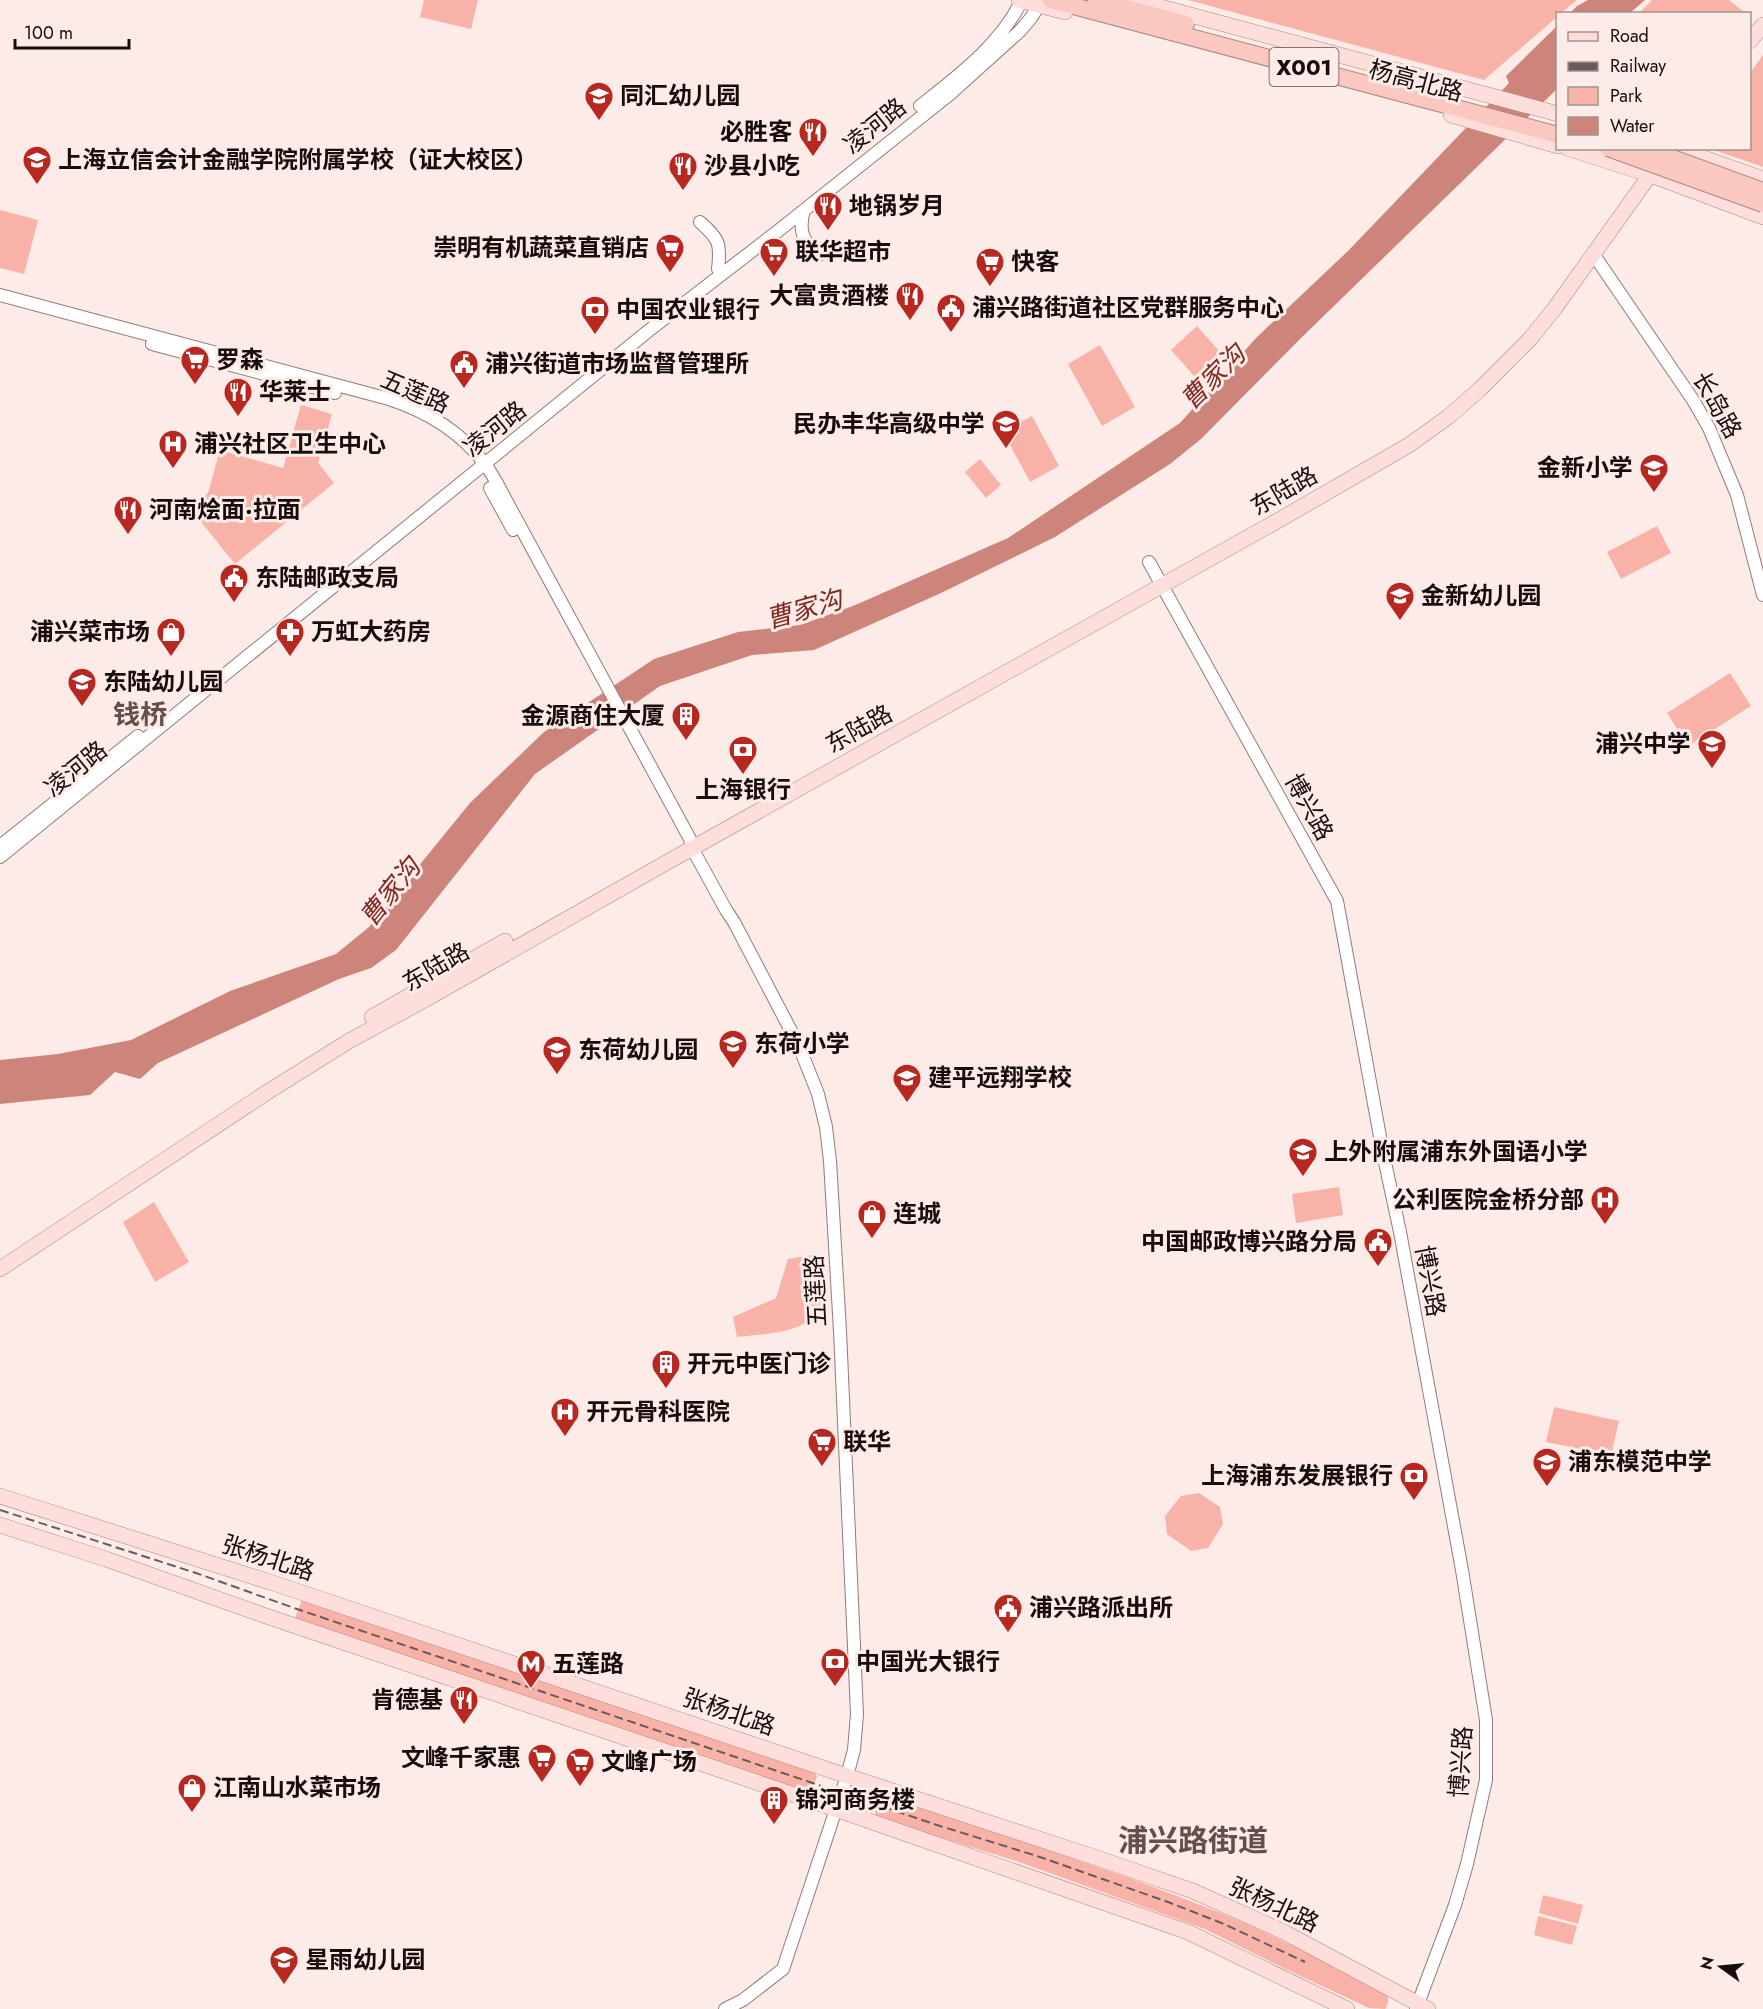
<svg xmlns="http://www.w3.org/2000/svg" width="1763" height="2009" viewBox="0 0 1763 2009" font-family="Jost,'Noto Sans SC',sans-serif">
<rect width="100%" height="100%" fill="#fdebe8"/>
<path fill="#f9b2a7" d="M424,0h54l-7,29 -51,-12z
M1188,0h389l-16,13 -3,1 -1,3 -73,63z
M1652,0h77l15,12 -1,2 -104,-1z
M1763,55v112l-52,-18 39,-1v-75z
M0,210l38,10 -14,54 -24,-6z
M1197,326l24,27 -26,24 -24,-27z
M1100,345l35,62 -33,19 -34,-62z
M301,405l31,9 -14,49 16,20 -99,81 -45,-56 18,-15 12,-43 63,18z
M1032,416l27,50 -29,16 -27,-50z
M980,459l21,26 -15,13 -21,-26z
M1657,526l14,27 -50,26 -14,-27z
M1730,673l21,33 -63,40 -21,-33z
M1339,1187l4,28 -47,8 -4,-29z
M154,1202l35,60 -34,20 -32,-60z
M819,1254c0,15 4,32 2,47 -5,33 -59,33 -84,36l-4,-20 43,-19 12,-39z
M1554,1407l65,14 -8,34 -65,-13z
M1199,1493l21,14 3,17 -15,24 -17,3 -24,-17 -2,-18 16,-20z
M302,1600l511,172 4,4 -6,17h-5l-511,-175z
M883,1798h5c106,34 212,67 315,108 63,24 122,56 182,86 5,7 4,10 0,17l-16,-1 -88,-41 -76,-38 -192,-69 -130,-40 -7,-3c-2,-8 0,-14 7,-19z
M1543,1895l40,10 -5,19 -39,-11z
M1538,1916l39,10 -5,19 -38,-10z"/>
<path fill="#cd847a" d="M1588,0h57l-15,13h-60l7,-7z
M1557,26v63l-257,250 -99,100 -31,25 -115,73 -114,56 -127,57 -62,5 -92,31 -125,88 -139,176 -25,18 -32,11 -181,84 -18,16 -25,-7 -25,23 -90,9v-44l58,-6 73,-14 99,-49 106,-37 33,-27 101,-124 74,-71 110,-73 84,-27 62,-7 53,-19 155,-68 172,-115 76,-85 92,-87 161,-168 -3,-7z"/>
<g fill="none" stroke-linecap="round" stroke-linejoin="round">
<g stroke="#937a76" stroke-width="14">
<path id="minor" d="M920,106c39,-31 80,-61 102,-106
M804,210c-6,21 -1,32 15,45
M700,222c19,17 21,21 18,47
M1594,255l99,145 16,28 28,67 26,100
M0,295l389,104c37,12 72,33 96,65 9,12 16,27 23,40l182,335 2,9 34,62 8,12 65,124 19,48 8,33 4,34 10,170 17,383 -3,36 -7,26 -64,193 -40,31 -18,9
M152,344l183,49
M490,488l23,42
M1149,562l188,339 46,252 17,79 62,338 24,150v60l-19,84 -12,41 -39,104
M0,846l138,-110
M0,857l647,-525 131,-101 172,-137 70,-63 11,-13 11,-18"/>
</g>
<g stroke="#ab8782" stroke-width="16">
<path id="major" d="M1019,0l46,12
M1135,0l423,114
M1750,41l13,-16
M1451,115l107,31
M1567,148l84,27 112,42
M1676,148l87,31
M372,1017l133,-76
M0,1269l266,-176 83,-52 79,-43 243,-138 608,-340 130,-75 39,-28 31,-27 51,-51 25,-31 107,-150
M0,1496l276,88 571,192 247,81 99,34 91,41 144,77
M0,1525l106,34 160,57 546,185 376,131 159,77"/>
</g>
<g stroke="#ab8782" stroke-width="18">
<path id="highway" d="M1051,0l507,135
M1096,0l90,24"/>
</g>
<use href="#minor" stroke="#fff" stroke-width="12"/>
<use href="#major" stroke="#fddeda" stroke-width="15"/>
<use href="#highway" stroke="#fbc8c1" stroke-width="16"/>
<path stroke="#685b59" stroke-width="2" stroke-dasharray="9 4.5" stroke-linecap="butt" d="M0,1510l196,63 98,35 646,218 97,30 131,46 56,22 81,38"/>
<g stroke="#ab8782" stroke-width="18" stroke-linecap="butt">
<path id="highway-bridge" d="M1608,148l155,56
M1645,148l118,43"/>
</g>
<use href="#highway-bridge" stroke="#fbc8c1" stroke-width="16"/>
</g>
<defs>
<g id="school-pin" transform="scale(1.5)"><path d="M0 17L-7.5 6A9.5 9.5 0 1 1 7.5 6Z" fill="#b72821" stroke="#fdebe8"/><path d="M0-5L7-2L0 1L-7-2ZM-4 1L0 2.5L4 1V4Q0 6-4 4Z" fill="#fff"/></g>
<g id="restaurant-pin" transform="scale(1.5)"><path d="M0 17L-7.5 6A9.5 9.5 0 1 1 7.5 6Z" fill="#b72821" stroke="#fdebe8"/><path d="M-5-6h1v4h1v-4h1v4h1v-4h1v5L-1.5 .5V6h-2V.5L-5-1ZM5-6V6H3V1.5H1.5Q1.5-4 5-6Z" fill="#fff"/></g>
<g id="supermarket-pin" transform="scale(1.5)"><path d="M0 17L-7.5 6A9.5 9.5 0 1 1 7.5 6Z" fill="#b72821" stroke="#fdebe8"/><path d="M-6-5.5h2.5l.6 2H6L4.5 2H-2.5L-4.4-4H-6ZM-1.5 3.2a1.3 1.3 0 1 0 .1 0ZM3 3.2a1.3 1.3 0 1 0 .1 0Z" fill="#fff"/></g>
<g id="civic-pin" transform="scale(1.5)"><path d="M0 17L-7.5 6A9.5 9.5 0 1 1 7.5 6Z" fill="#b72821" stroke="#fdebe8"/><path d="M-.6-6.5H3V-4.5H.6V-3L4-1V1h2V6H-6V1h2V-1L-.6-3ZM-1.2 2.5V6h2.4V2.5Z" fill="#fff"/></g>
<g id="bank-pin" transform="scale(1.5)"><path d="M0 17L-7.5 6A9.5 9.5 0 1 1 7.5 6Z" fill="#b72821" stroke="#fdebe8"/><path d="M-6-4H6V4H-6ZM0-2.3a2.3 2.3 0 1 0 0 4.6a2.3 2.3 0 1 0 0-4.6Z" fill="#fff"/></g>
<g id="hospital-pin" transform="scale(1.5)"><path d="M0 17L-7.5 6A9.5 9.5 0 1 1 7.5 6Z" fill="#b72821" stroke="#fdebe8"/><path d="M-5-5h3v3.5h4V-5h3V5h-3V1.5h-4V5h-3Z" fill="#fff"/></g>
<g id="shop-pin" transform="scale(1.5)"><path d="M0 17L-7.5 6A9.5 9.5 0 1 1 7.5 6Z" fill="#b72821" stroke="#fdebe8"/><path d="M-5-2.5h2.3a2.7 3.5 0 0 1 5.4 0H5L5.5 6h-11ZM-1.5-2.5h3a1.5 2.3 0 0 0-3 0Z" fill="#fff"/></g>
<g id="pharmacy-pin" transform="scale(1.5)"><path d="M0 17L-7.5 6A9.5 9.5 0 1 1 7.5 6Z" fill="#b72821" stroke="#fdebe8"/><path d="M-2-6h4v4h4v4h-4v4h-4v-4h-4v-4h4Z" fill="#fff"/></g>
<g id="building-pin" transform="scale(1.5)"><path d="M0 17L-7.5 6A9.5 9.5 0 1 1 7.5 6Z" fill="#b72821" stroke="#fdebe8"/><path d="M-4-6H4V6H1V3H-1V6H-4ZM-2.5-4.3h1.7v1.8h-1.7ZM.8-4.3h1.7v1.8H.8ZM-2.5-1h1.7V.8h-1.7ZM.8-1h1.7V.8H.8Z" fill="#fff"/></g>
<g id="metro-pin" transform="scale(1.5)"><path d="M0 17L-7.5 6A9.5 9.5 0 1 1 7.5 6Z" fill="#b72821" stroke="#fdebe8"/><path d="M-5.5 5V-5H-3L0 0L3-5H5.5V5H3V-.5L0 4L-3-.5V5Z" fill="#fff"/></g>
</defs>
<g fill-rule="evenodd">
<use href="#school-pin" x="599" y="96"/>
<use href="#restaurant-pin" x="813" y="132"/>
<use href="#school-pin" x="37" y="160"/>
<use href="#restaurant-pin" x="683" y="166"/>
<use href="#restaurant-pin" x="828" y="206"/>
<use href="#supermarket-pin" x="670" y="248"/>
<use href="#supermarket-pin" x="774" y="252"/>
<use href="#supermarket-pin" x="990" y="262"/>
<use href="#restaurant-pin" x="910" y="296"/>
<use href="#civic-pin" x="951" y="308"/>
<use href="#bank-pin" x="595" y="310"/>
<use href="#supermarket-pin" x="195" y="360"/>
<use href="#civic-pin" x="464" y="364"/>
<use href="#restaurant-pin" x="238" y="392"/>
<use href="#school-pin" x="1006" y="424"/>
<use href="#hospital-pin" x="173" y="444"/>
<use href="#school-pin" x="1654" y="468"/>
<use href="#restaurant-pin" x="128" y="510"/>
<use href="#civic-pin" x="234" y="578"/>
<use href="#school-pin" x="1400" y="596"/>
<use href="#shop-pin" x="171" y="632"/>
<use href="#pharmacy-pin" x="290" y="632"/>
<use href="#school-pin" x="82" y="682"/>
<use href="#building-pin" x="686" y="716"/>
<use href="#school-pin" x="1712" y="744"/>
<use href="#bank-pin" x="743" y="750"/>
<use href="#school-pin" x="733" y="1044"/>
<use href="#school-pin" x="557" y="1050"/>
<use href="#school-pin" x="907" y="1078"/>
<use href="#school-pin" x="1303" y="1152"/>
<use href="#hospital-pin" x="1605" y="1200"/>
<use href="#shop-pin" x="872" y="1214"/>
<use href="#civic-pin" x="1378" y="1242"/>
<use href="#building-pin" x="666" y="1364"/>
<use href="#hospital-pin" x="565" y="1412"/>
<use href="#supermarket-pin" x="822" y="1442"/>
<use href="#school-pin" x="1547" y="1462"/>
<use href="#bank-pin" x="1414" y="1476"/>
<use href="#civic-pin" x="1008" y="1608"/>
<use href="#bank-pin" x="835" y="1662"/>
<use href="#metro-pin" x="531" y="1664"/>
<use href="#restaurant-pin" x="464" y="1700"/>
<use href="#supermarket-pin" x="542" y="1758"/>
<use href="#supermarket-pin" x="580" y="1762"/>
<use href="#shop-pin" x="192" y="1788"/>
<use href="#building-pin" x="774" y="1800"/>
<use href="#school-pin" x="284" y="1960"/>
</g>
<g text-anchor="middle" stroke-width="6" stroke-linejoin="round" paint-order="stroke">
<rect fill="#fdebe8" stroke="#5c504e" stroke-width="1.5" x="1269.5" y="48" width="69" height="38" rx="4.5"/>
<g font-size="22" font-weight="bold" fill="#170e0c">
<text x="1304" y="75">X001</text>
</g>
<g font-size="24" fill="#170e0c" stroke="#fdebe8">
<text transform="translate(1416 81) rotate(15)" y="8">杨高北路</text>
<text transform="translate(875 126) rotate(-39)" y="8">凌河路</text>
<text transform="translate(415 392) rotate(23)" y="8">五莲路</text>
<text transform="translate(1717 405) rotate(60)" y="8">长岛路</text>
<text transform="translate(495 429) rotate(-39)" y="8">凌河路</text>
<text transform="translate(1284 491) rotate(-30)" y="8">东陆路</text>
<text transform="translate(859 729) rotate(-29)" y="8">东陆路</text>
<text transform="translate(76 769) rotate(-39)" y="8">凌河路</text>
<text transform="translate(1309 807) rotate(61)" y="8">博兴路</text>
<text transform="translate(436 967) rotate(-30)" y="8">东陆路</text>
<text transform="translate(1430 1281) rotate(80)" y="8">博兴路</text>
<text transform="translate(816 1291) rotate(-93)" y="8">五莲路</text>
<text transform="translate(268 1558) rotate(18)" y="8">张杨北路</text>
<text transform="translate(729 1712) rotate(19)" y="8">张杨北路</text>
<text transform="translate(1461 1762) rotate(-86)" y="8">博兴路</text>
<text transform="translate(1274 1905) rotate(25)" y="8">张杨北路</text>
</g>
<g font-size="24" font-weight="bold" fill="#170e0c" stroke="#fdebe8" text-anchor="start">
<text x="620" y="104">同汇幼儿园</text>
<text x="792" y="140" text-anchor="end">必胜客</text>
<text x="58" y="168">上海立信会计金融学院附属学校（证大校区）</text>
<text x="704" y="174">沙县小吃</text>
<text x="849" y="214">地锅岁月</text>
<text x="649" y="256" text-anchor="end">崇明有机蔬菜直销店</text>
<text x="795" y="260">联华超市</text>
<text x="1011" y="270">快客</text>
<text x="889" y="304" text-anchor="end">大富贵酒楼</text>
<text x="972" y="316">浦兴路街道社区党群服务中心</text>
<text x="616" y="318">中国农业银行</text>
<text x="216" y="368">罗森</text>
<text x="485" y="372">浦兴街道市场监督管理所</text>
<text x="259" y="400">华莱士</text>
<text x="985" y="432" text-anchor="end">民办丰华高级中学</text>
<text x="194" y="452">浦兴社区卫生中心</text>
<text x="1633" y="476" text-anchor="end">金新小学</text>
<text x="149" y="518">河南烩面·拉面</text>
<text x="255" y="586">东陆邮政支局</text>
<text x="1421" y="604">金新幼儿园</text>
<text x="150" y="640" text-anchor="end">浦兴菜市场</text>
<text x="311" y="640">万虹大药房</text>
<text x="103" y="690">东陆幼儿园</text>
<text x="665" y="724" text-anchor="end">金源商住大厦</text>
<text x="1691" y="752" text-anchor="end">浦兴中学</text>
<text x="743" y="798" text-anchor="middle">上海银行</text>
<text x="754" y="1052">东荷小学</text>
<text x="578" y="1058">东荷幼儿园</text>
<text x="928" y="1086">建平远翔学校</text>
<text x="1324" y="1160">上外附属浦东外国语小学</text>
<text x="1584" y="1208" text-anchor="end">公利医院金桥分部</text>
<text x="893" y="1222">连城</text>
<text x="1357" y="1250" text-anchor="end">中国邮政博兴路分局</text>
<text x="687" y="1372">开元中医门诊</text>
<text x="586" y="1420">开元骨科医院</text>
<text x="843" y="1450">联华</text>
<text x="1568" y="1470">浦东模范中学</text>
<text x="1393" y="1484" text-anchor="end">上海浦东发展银行</text>
<text x="1029" y="1616">浦兴路派出所</text>
<text x="856" y="1670">中国光大银行</text>
<text x="552" y="1672">五莲路</text>
<text x="443" y="1708" text-anchor="end">肯德基</text>
<text x="521" y="1766" text-anchor="end">文峰千家惠</text>
<text x="601" y="1770">文峰广场</text>
<text x="213" y="1796">江南山水菜市场</text>
<text x="795" y="1808">锦河商务楼</text>
<text x="305" y="1968">星雨幼儿园</text>
</g>
<g font-size="26" font-style="italic" fill="#802821" stroke="#fdebe8">
<text transform="translate(1213 377) rotate(-45)" y="9">曹家沟</text>
<text transform="translate(804 609) rotate(-16)" y="9">曹家沟</text>
<text transform="translate(390 892) rotate(-51)" y="9">曹家沟</text>
</g>
<g font-size="27" font-weight="bold" fill="#664f4b" stroke="#fdebe8">
<text x="140" y="724">钱桥</text>
</g>
<g font-size="30" font-weight="bold" fill="#664f4b" stroke="#fdebe8">
<text x="1193" y="1851">浦兴路街道</text>
</g>
</g>
<rect x="1556" y="12" width="195" height="138" fill="#fdebe8" stroke="#a19390" stroke-width="1.5"/>
<rect x="1568" y="32" width="30" height="9" fill="#fddeda" stroke="#a19390" stroke-width="1.5"/>
<text x="1610" y="42" font-size="18" fill="#170e0c">Road</text>
<rect x="1568" y="62" width="30" height="9" fill="#685b59" stroke="#a19390" stroke-width="1.5"/>
<text x="1610" y="72" font-size="18" fill="#170e0c">Railway</text>
<rect x="1568" y="87" width="30" height="18" fill="#f9b2a7" stroke="#a19390" stroke-width="1.5"/>
<text x="1610" y="102" font-size="18" fill="#170e0c">Park</text>
<rect x="1568" y="117" width="30" height="18" fill="#cd847a" stroke="#a19390" stroke-width="1.5"/>
<text x="1610" y="132" font-size="18" fill="#170e0c">Water</text>
<g transform="translate(1721 1967) rotate(285)" stroke="#fdebe8" stroke-width="4.5" paint-order="stroke">
<path d="M0-4.5L10 22L0 15L-10 22Z" fill="#170e0c"/>
<text y="-9" font-size="16" font-weight="bold" text-anchor="middle" fill="#170e0c">N</text>
</g>
<path d="M15 39v9h114v-9" fill="none" stroke="#170e0c" stroke-width="3"/>
<text x="24" y="39" font-size="18" fill="#170e0c" stroke="#fdebe8" stroke-width="4.5" paint-order="stroke">100 m</text>
</svg>
